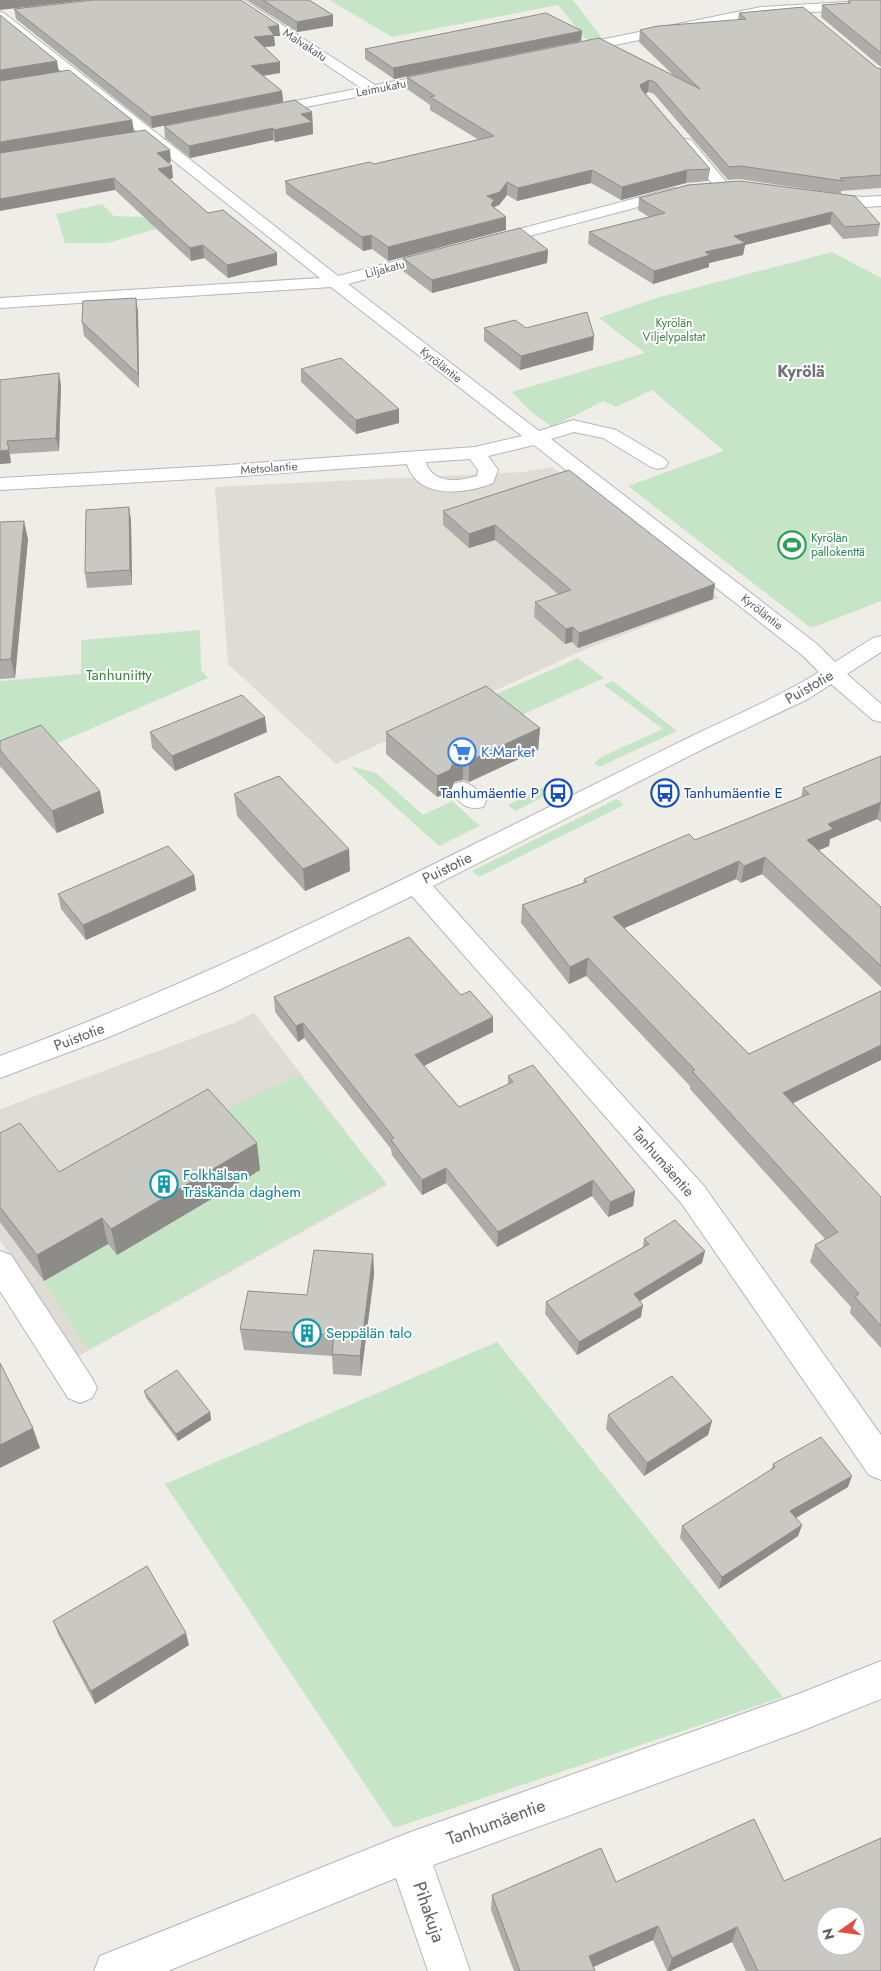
<svg xmlns="http://www.w3.org/2000/svg" width="881" height="1971" viewBox="0 0 881 1971" font-family="Jost,sans-serif">
<rect width="100%" height="100%" fill="#efede7"/>
<path fill="#dfdcd5" d="M552,467l167,131 -138,53 -245,113 -108,-100 -13,-177 310,-15z
M254,1013l133,172 -310,172 -77,-117v-131l234,-86z"/>
<path fill="#c6e4c6" d="M329,0h244l30,39 -15,3 -30,-37 -166,32z
M102,204l12,12 30,1 13,12 -50,14h-42l-9,-29z
M832,252l49,26v323l-70,27 -183,-142 96,-35 -72,-61 -36,17 -13,-6 -51,26 -21,-15 -19,-20 133,-39 -46,-35 54,-19z
M200,630l1,40 7,8 -208,90v-87l81,-7v-34z
M578,658l26,20 -87,39 -25,-21z
M613,681l64,50 -78,36 -5,-4 7,-6 62,-28 -59,-44z
M350,766l26,7 47,42 29,-14 28,25 -41,20z
M563,778l7,6 -55,27 -7,-6z
M617,799l7,6 -145,72 -7,-6z
M299,1075l87,108 -298,167 -44,-69 64,-37 104,-128z
M497,1342l286,355 -389,131 -229,-344z"/>
<g fill="none" stroke-linecap="round" stroke-linejoin="round">
<g stroke="#b4b6ba" stroke-width="2">
<path id="minor" d="M230,0h14l131,85 68,-13 7,4 -7,4 -178,35 -5,-1 -2,-3 2,-3 101,-20z
M881,0v8l-120,7 -190,39 -7,-4 7,-4 190,-39z
M0,12l4,1 334,263 101,-26 6,2 2,3 -2,3 -97,26 191,147 34,-11 43,10 49,29 3,4 -3,4 -7,2 -7,-2 -48,-29 -29,-6 -23,7 267,206 17,17 38,-24 8,-2v16l-34,22 34,30v18l-8,-2 -42,-36 -23,15 -99,47 -276,140 271,300 177,249v45l-12,-5 -187,-271 -270,-308 -193,94 -110,47 -109,41v-22c195,-73 381,-165 567,-258 42,-21 84,-42 127,-63 42,-20 85,-38 125,-63l-17,-17 -268,-210 -46,11 10,14 -5,13c-27,11 -75,17 -86,-19l-194,14 -213,12v-12l213,-12 262,-19 47,-11 -191,-149 -331,21v-10l320,-20 -320,-256zM470,459l8,11 -1,6c-18,6 -45,8 -51,-14z
M686,139l5,1 36,43 3,3 -3,3h-10l-36,-43 -2,-3 2,-3z
M674,188l5,2 3,3 -3,3 -191,51 -6,-2 -2,-3 2,-3z
M823,194l40,3 18,-1v10l-18,1 -45,-5 -3,-3 3,-3z
M463,782c11,3 17,10 23,19l-3,6c-16,4 -24,-4 -32,-17l3,-6z
M0,1251l11,4 81,123 5,10 -5,10 -12,5 -12,-5 -68,-107z
M881,1661v38l-80,32 -368,134 37,106h-42l-32,-93 -228,93h-74l6,-15 308,-123 393,-140z"/>
</g>
<use href="#minor" fill="#fff" fill-rule="evenodd"/>
</g>
<path fill="#aeaca8" d="M247,0h62l24,15v11l-36,6z
M849,0h32v67l-60,-50 1,-12 26,-2z
M14,9l266,27h-6l1,10 -11,1 16,15v11l-17,3 19,15 1,11 -131,26 -136,-109z
M739,13l138,55 4,1v119l-40,3v3l-102,-15 -11,1 -74,-86 -6,-2 -2,2 64,75 -2,12 -22,2 -65,17 -30,-17 -74,18 -10,-6 -8,10 -5,2 12,10v13l-118,31 -16,-12 -9,2 -77,-57 -1,-13 89,-17 105,-24 -49,-30v-5l-23,-16v-12l266,-2 -34,-33 1,-12 98,-10z
M582,31l-1,10 -187,38 -29,-20v-10z
M59,72l73,48 2,12 -42,7 79,23 -3,1 5,15 -4,1 39,34 69,52 -49,13 -24,-20 -13,3 -76,-71z
M312,112l1,22 -38,8 -2,-2 -83,18 -25,-20 -1,-12z
M740,181l140,43 -2,12 -35,3 -13,-15 -85,21 -2,10 -34,8v4l-56,17 -65,-40 1,-12 60,-15 -11,-7 1,-12z
M548,250l-1,13 -115,30 -29,-22v-13z
M138,311l1,77 -55,-52 -2,-14z
M484,328l109,22 -73,20 -36,-29z
M301,369l98,54 -43,11 -55,-52z
M0,380l61,5 -2,66 -49,3 1,9 -11,1z
M569,470l144,129 -135,49 -6,-6 -7,2 -31,-27 1,-15 23,-8 -63,-54 -26,8 -26,-23v-14z
M129,507l2,14 1,64 -45,3 -2,-15z
M0,522l28,17 -13,139 -15,1z
M540,728l-2,22 -69,32 -6,-2 -9,2 -4,10 -13,5 -51,-43v-22z
M150,732h117l-92,39 -23,-23z
M0,741l100,50 4,22 -47,20 -57,-67z
M881,756v66l-4,-3 -47,20 -1,7 -10,4 62,57v80l-119,-113 -21,9 -5,-4 -112,49 125,126 132,-63v69l-88,43 88,94v151l-31,-35 1,-6 -41,-45 5,-17 10,-6 -135,-150v-3l-104,-110 -17,8 -48,-61 1,-18 61,-22 1,-4 111,-39 106,-43 2,-9z
M234,794l116,77 -45,20 -68,-75z
M194,875l2,15 -110,50 -25,-31 -3,-15z
M274,997l219,35 -69,34 35,41 49,-23v-8l127,115 -2,15 -25,11 -16,-21 -95,51 -51,-64 -24,12 -30,-40 -1,-6 -87,-111 -6,4 -23,-30z
M0,1133l59,39 201,-2 -143,85 -9,-11 -64,37 -44,-59z
M644,1239l58,24 -62,38 1,16 -64,38 -32,-41 1,-12 97,-55z
M373,1254l1,21 -13,101 -28,-2 -1,-18 -88,-6 -4,-21 67,-34z
M144,1391l66,21 1,8 -33,21 -32,-43z
M608,1415l104,6 -4,14 -64,41 -38,-47z
M773,1464l75,23 -52,31 6,7 -4,11 -79,53 -39,-51 2,-12 89,-56z
M53,1621l136,24 -94,59 -37,-70z
M784,1881l97,90h-135l-14,-29 -62,29h-3l-14,-31 -59,27 1,4h-81l-23,-61 1,-15 124,-13z"/>
<path fill="#8d8c88" d="M0,0h88l-88,10z
M333,15v11l-36,6v-10z
M279,25l1,11h-6l1,10 -20,2 -1,-11 14,-10z
M582,31l-1,10 -187,38 -1,-11z
M57,61l2,11 -59,9v-11z
M280,62v11l-28,4 -1,-11z
M649,80l-1,12 -9,6 1,-13z
M282,91l1,11 -131,26 -1,-11z
M312,112l1,22 -38,8 -1,-12 27,-16z
M132,120l2,12 -134,22v-12z
M273,128v12l-83,18 -1,-12z
M170,150l1,12 -13,3 -1,-12z
M172,166l1,12 -14,3 -1,-12z
M592,170l-1,13 -74,18 1,-13z
M687,170l-1,13 -65,17 1,-13z
M114,178l1,12 -115,21v-12z
M507,182v13l-8,10 -5,2v6l-7,-17z
M832,212l-2,12 -85,21 -2,10 -34,8v4l-56,17 1,-13 51,-19 29,-16z
M506,217v13l-118,31v-14z
M371,235l1,14 -9,2 -1,-14z
M203,245l1,13 -13,3 -1,-13z
M548,250l-1,13 -115,30v-13z
M277,253v12l-49,13 -1,-13z
M136,298l2,13 1,77 -1,-14z
M594,336l-1,14 -73,20 1,-14z
M59,373l2,12 -2,66 -3,-13z
M399,409v14l-43,11v-14z
M7,441l4,22 -11,1v-13z
M129,507l2,14 1,64 -2,-15z
M24,521l4,18 -13,139 -4,-19z
M495,525v15l-26,8v-14z
M715,584l-2,15 -135,49 1,-15z
M573,627l-1,15 -7,2 1,-15z
M265,717l2,15 -92,39 -3,-15z
M540,728l-2,22 -69,32v-21z
M463,759v21l-9,2 -4,10 -13,5v-21l17,-15z
M100,791l4,22 -47,20 -5,-22z
M881,802l-4,17 -47,20 -1,7 -26,11 4,-17 21,-16z
M349,849l1,22 -45,20 -2,-22z
M765,857l-3,17 -21,9 3,-17z
M739,861l-3,18 -125,55 2,-17z
M194,875l2,15 -110,50 -3,-15z
M588,958l-2,18 -17,8 1,-17z
M493,1017v15l-78,38v-15z
M303,1023l1,15 -6,4 -2,-16z
M881,1045v15l-102,50 4,-17z
M257,1143l3,27 -143,85 -6,-26z
M446,1168v15l-24,12v-15z
M593,1180l-1,16 -95,51 1,-15z
M635,1191l-2,15 -25,11 2,-15z
M102,1218l6,26 -64,37 -7,-26z
M705,1251l-3,12 -70,43 2,-12z
M373,1254l1,21 -13,101 -1,-20z
M643,1305l-2,12 -64,38 2,-13z
M210,1412l1,8 -33,21 -2,-7z
M712,1421l-4,14 -64,41 3,-13z
M33,1428l7,20 -40,20v-23z
M852,1476l-4,11 -61,36 3,-12z
M802,1525l-4,11 -79,53 3,-12z
M186,1633l3,12 -94,59 -4,-13z
M658,1926l-5,14 -67,30 3,-14z
M737,1927l-5,15 -62,29h-2l4,-13z"/>
<path fill="#cac8c3" stroke="#8d8c88" fill-rule="evenodd" d="M93,0h148l38,25 -11,2 6,8 -20,2 26,25 -29,4 31,25 -131,26 -137,-108z
M263,0h46l24,15 -36,7z
M849,0h32v53l-59,-48 28,-2z
M803,7l74,61 4,1v106l-41,3 3,3 -102,-15 -12,1 -74,-85 -6,-2 -9,5 2,5 68,79 -23,1 -65,17 -30,-17 -74,18 -11,-6 -7,10 -13,4 7,4 -3,5 15,12 -118,30 -17,-12 -9,2 -77,-56 85,-19 4,2 120,-28 -64,-39 5,-1 -28,-19 192,-39 101,51 -60,-59 18,-4 88,-7 -7,-6z
M546,13l36,18 -189,37 -28,-19 81,-16z
M0,15l57,46 -57,9z
M69,70l63,50 -132,22v-61z
M295,100l17,12 -11,2 11,8 -38,8 -1,-2 -84,18 -25,-20z
M145,130l25,20 -13,3 15,13 -14,3 50,44 15,-3 54,43 -50,12 -24,-20 -13,3 -76,-70 -114,21v-46z
M740,181l115,15 25,28 -35,3 -13,-15 -98,24 11,7 -40,9 5,3 -56,16 -65,-39 76,-19 -26,-15 49,-13z
M520,228l28,22 -116,30 -29,-22z
M136,298l2,76 -56,-52 1,-21z
M587,312l7,24 -73,20 -37,-28 31,-8 11,8z
M341,358l58,51 -43,11 -55,-51z
M59,373l-3,65 -49,3 2,9 -9,1v-71z
M569,470l146,114 -136,49 -6,-6 -7,2 -31,-27 36,-12 -76,-65 -26,9 -26,-23z
M129,507l1,63 -45,3 1,-63z
M24,521l-13,138 -11,1v-138z
M486,686l54,42 -71,33 -6,-2 -9,2 -4,9 -13,6 -51,-44z
M242,695l23,22 -93,39 -22,-24z
M41,725l59,66 -48,20 -52,-61v-9z
M881,756v46l-53,22 5,5 -26,11 74,67v59l-116,-109 -21,9 -5,-5 -126,56 136,137 132,-63v54l-98,48 98,104v129l-26,-29 4,-3 -44,-49 23,-13 -146,-161 3,-1 -107,-112 -18,9 -48,-62 65,-23 -3,-3 105,-45 6,6 114,-46 -6,-6z
M279,776l70,73 -46,20 -69,-75z
M168,846l26,29 -111,50 -25,-31z
M409,937l52,58 9,-4 23,26 -78,38 44,52 54,-25 -5,-6 25,-11 102,126 -25,11 -17,-22 -95,52 -52,-64 -24,12 -31,-40 3,-2 -91,-115 -7,3 -22,-29z
M208,1089l49,54 -146,86 -9,-11 -65,37 -37,-48v-74l20,-10 39,49z
M675,1220l30,31 -71,43 9,11 -64,37 -33,-40 103,-58 -5,-5z
M314,1250l59,4 -13,102 -28,-2 2,-19 -94,-6 8,-38 59,4z
M0,1363l33,65 -33,17z
M177,1370l33,42 -34,22 -32,-43z
M672,1376l40,45 -65,42 -39,-48z
M821,1437l31,39 -62,35 12,14 -80,52 -40,-51 93,-59 -2,-3z
M147,1566l39,67 -95,58 -38,-70z
M754,1819l30,62 97,-43v133h-123l-21,-44 -65,31 -14,-32 -69,30 6,15h-75l-28,-76 109,-47 15,34zM826,1916h30v30h-30z"/>
<defs>
<g id="stadium-ring" transform="scale(1.4375)"><circle r="9.5" fill="#fff" stroke="#2e9e5b" stroke-width="1.5"/><path d="M0-5a6.5 5 0 1 0 0 10a6.5 5 0 1 0 0-10ZM-3.5-1.8h7v3.6h-7Z" fill="#2e9e5b"/></g>
<g id="supermarket-ring" transform="scale(1.4375)"><circle r="9.5" fill="#fff" stroke="#3f7fe0" stroke-width="1.5"/><path d="M-6-5.5h2.5l.6 2H6L4.5 2H-2.5L-4.4-4H-6ZM-1.5 3.2a1.3 1.3 0 1 0 .1 0ZM3 3.2a1.3 1.3 0 1 0 .1 0Z" fill="#3f7fe0"/></g>
<g id="bus-ring" transform="scale(1.4375)"><circle r="9.5" fill="#fff" stroke="#1a4fb4" stroke-width="1.5"/><path d="M-5-6H5V4H4V6H2V4H-2V6H-4V4H-5ZM-3.5-4V0h7V-4ZM-3.5 1.2v1.5H-2V1.2ZM2 1.2v1.5H3.5V1.2Z" fill="#1a4fb4"/></g>
<g id="building-ring" transform="scale(1.4375)"><circle r="9.5" fill="#fff" stroke="#0f9aa8" stroke-width="1.5"/><path d="M-4-6H4V6H1V3H-1V6H-4ZM-2.5-4.3h1.7v1.8h-1.7ZM.8-4.3h1.7v1.8H.8ZM-2.5-1h1.7V.8h-1.7ZM.8-1h1.7V.8H.8Z" fill="#0f9aa8"/></g>
</defs>
<g fill-rule="evenodd">
<use href="#stadium-ring" x="792" y="545"/>
<use href="#supermarket-ring" x="462" y="752"/>
<use href="#bus-ring" x="558" y="793"/>
<use href="#bus-ring" x="665" y="793"/>
<use href="#building-ring" x="164" y="1184"/>
<use href="#building-ring" x="307" y="1333"/>
</g>
<g text-anchor="middle" stroke-width="4" stroke-linejoin="round" paint-order="stroke">
<g font-size="12" fill="#5e6165" stroke="#fff">
<text transform="translate(305 45) rotate(33)" y="4">Malvakatu</text>
<text transform="translate(381 88) rotate(-11)" y="4">Leimukatu</text>
<text transform="translate(385 269) rotate(-15)" y="4">Liljakatu</text>
<text transform="translate(441 365) rotate(38)" y="4">Kyröläntie</text>
<text transform="translate(269 468) rotate(-4)" y="4">Metsolantie</text>
<text transform="translate(762 612) rotate(38)" y="4">Kyröläntie</text>
</g>
<g font-size="12" fill="#3e8443" stroke="#fff">
<text x="674" y="327">Kyrölän<tspan x="674" dy="14">Viljelypalstat</tspan></text>
</g>
<g font-size="12" fill="#27864d" stroke="#fff" text-anchor="start">
<text x="811" y="542">Kyrölän<tspan x="811" dy="14">pallokenttä</tspan></text>
</g>
<g font-size="15" fill="#3e8443" stroke="#fff">
<text x="119" y="680">Tanhuniitty</text>
</g>
<g font-size="15" fill="#5e6165" stroke="#fff">
<text transform="translate(809 687) rotate(-30)" y="5">Puistotie</text>
<text transform="translate(447 868) rotate(-26)" y="5">Puistotie</text>
<text transform="translate(79 1037) rotate(-21)" y="5">Puistotie</text>
<text transform="translate(663 1162) rotate(49)" y="5">Tanhumäentie</text>
</g>
<g font-size="15" fill="#366cbe" stroke="#fff" text-anchor="start">
<text x="481" y="757">K-Market</text>
</g>
<g font-size="15" fill="#164399" stroke="#fff" text-anchor="end">
<text x="539" y="798">Tanhumäentie P</text>
<text x="684" y="798" text-anchor="start">Tanhumäentie E</text>
</g>
<g font-size="15" fill="#0d838f" stroke="#fff" text-anchor="start">
<text x="183" y="1180">Folkhälsan<tspan x="183" dy="17">Träskända daghem</tspan></text>
<text x="326" y="1338">Seppälän talo</text>
</g>
<g font-size="16" font-weight="bold" fill="#6f7377" stroke="#fff">
<text x="801" y="377">Kyrölä</text>
</g>
<g font-size="18" fill="#5e6165" stroke="#fff">
<text transform="translate(496 1822) rotate(-20)" y="6">Tanhumäentie</text>
<text transform="translate(429 1912) rotate(71)" y="6">Pihakuja</text>
</g>
</g>
<g transform="translate(841 1931) rotate(256)"><circle r="24" fill="#ffffff" stroke="#bfc0c1"/>
<path d="M0-4L9 19L0 12L-9 19Z" fill="#da5242"/>
<text y="-8" font-size="14" font-weight="bold" text-anchor="middle" fill="#5e6165">N</text>
</g>
</svg>
